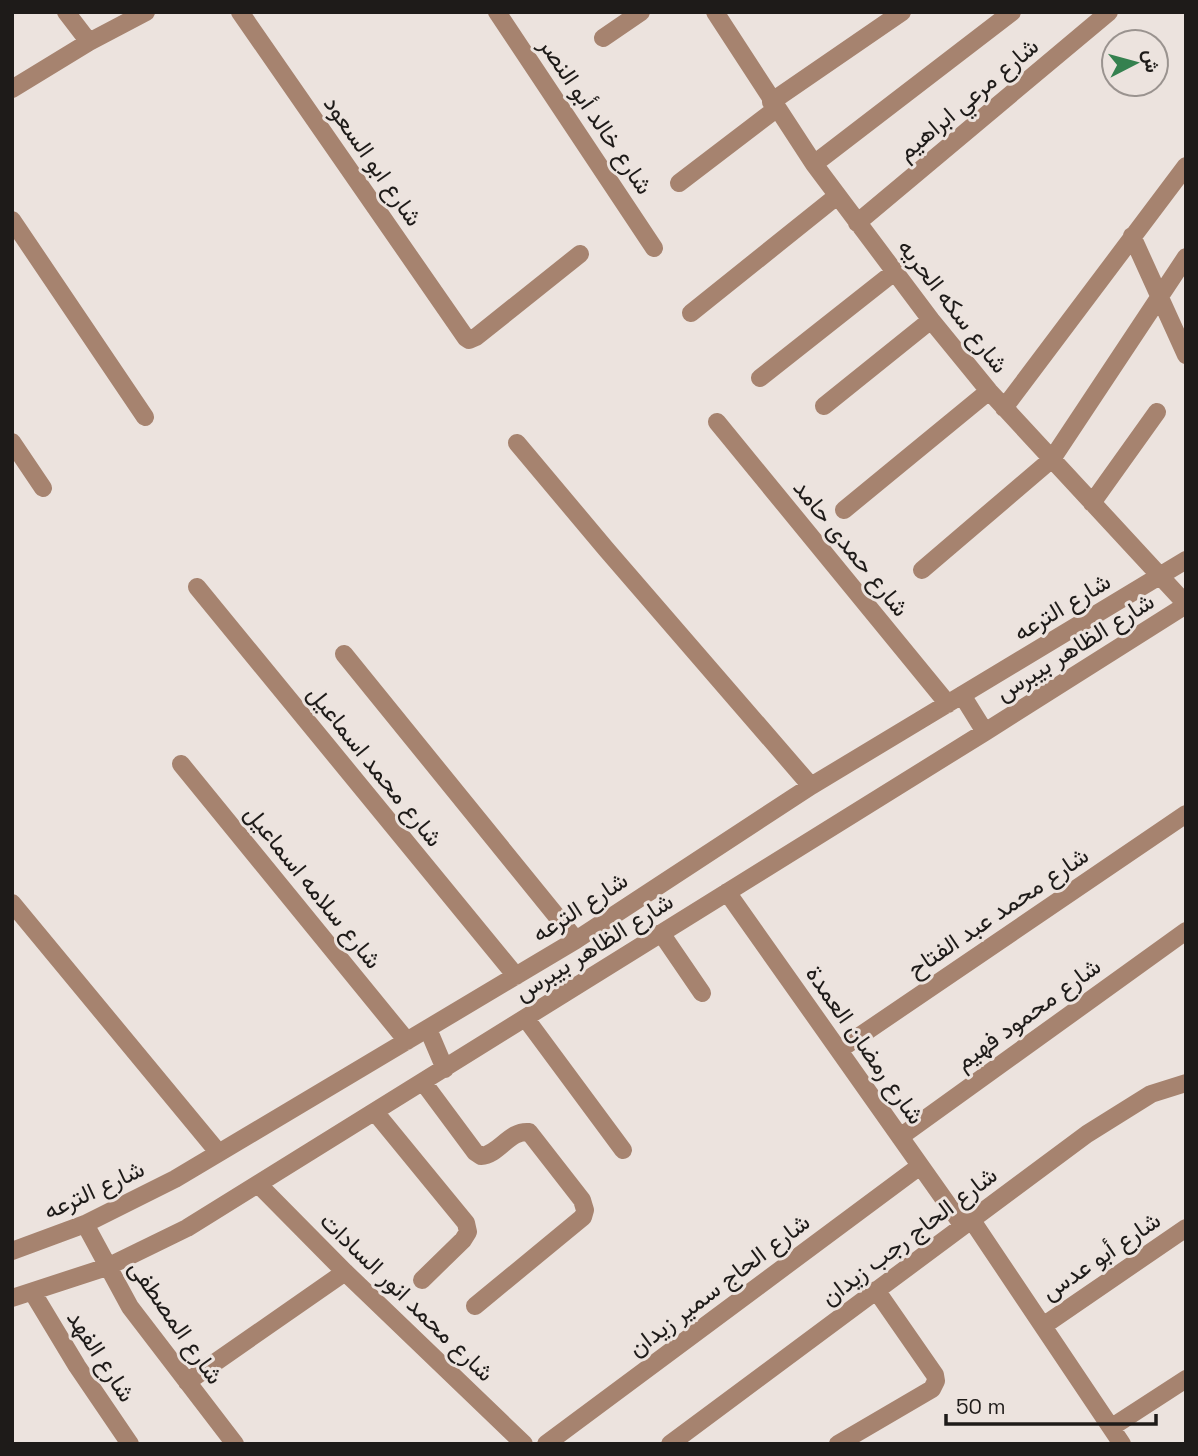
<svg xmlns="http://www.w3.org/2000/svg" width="1198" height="1456" viewBox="0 0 1198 1456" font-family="'Space Grotesk',Vazirmatn,sans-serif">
<rect width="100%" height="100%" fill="#ece3de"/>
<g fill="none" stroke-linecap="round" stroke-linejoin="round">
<path stroke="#a6836f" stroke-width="18" d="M66,12l23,30
M240,12l226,326 3,2 7,-3 104,-83
M497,12l157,236
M715,12l99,152 117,156 58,71 197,213
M603,38l38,-26
M12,89l77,-47 57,-30
M771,102l131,-90
M814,164l198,-152
M679,183l97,-74
M12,220l133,197
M857,223l252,-211
M1132,236l54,119
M691,313l146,-117
M760,378l133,-105
M824,406l107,-86
M1004,408l182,-242
M717,422l231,282
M12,442l31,46
M517,443l89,106 205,237
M1092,503l65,-91
M844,510l145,-119
M922,570l130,-111 134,-202
M197,587l319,389
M344,654l232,286
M962,695l23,37
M181,764l226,277
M727,892l236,334
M12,903l206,249
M661,933l41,60
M526,1019l97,131
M428,1029l17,40
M839,1050l347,-236
M423,1082l52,70 6,4c18,-1 28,-26 48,-24l53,68 3,10 -2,7 -108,89
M375,1112l91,111 2,9 -5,8 -41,40
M900,1137l286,-206
M258,1184l87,88 179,172
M971,1219l151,225
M85,1224l45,83 105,137
M12,1251l73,-27 90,-45 401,-239 235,-154 375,-226
M33,1293l44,73 53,78
M12,1298l95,-31 80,-39 798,-496 201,-127
M1043,1326l143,-98
M187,1382l158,-110
M1112,1427l74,-48
M546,1444l374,-278
M670,1444l417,-310 64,-40 35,-11
M838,1444l94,-55 4,-8 -1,-6 -59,-85"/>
</g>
<g text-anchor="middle" stroke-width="6" stroke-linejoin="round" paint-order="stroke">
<g font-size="24" fill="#1e1b19" stroke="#ece3de">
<text transform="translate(968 99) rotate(-40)" y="8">شارع مرعي ابراهيم</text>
<text transform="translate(596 116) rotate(56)" y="8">شارع خالد أبو النصر</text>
<text transform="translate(373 161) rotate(55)" y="8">شارع ابو السعود</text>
<text transform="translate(953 306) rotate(52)" y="8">شارع سكه الحريه</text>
<text transform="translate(851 548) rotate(51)" y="8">شارع حمدى حامد</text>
<text transform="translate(1062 607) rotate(-31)" y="8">شارع الترعه</text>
<text transform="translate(1075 647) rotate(-32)" y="8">شارع الظاهر بيبرس</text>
<text transform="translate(375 766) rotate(51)" y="8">شارع محمد اسماعيل</text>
<text transform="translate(313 887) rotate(51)" y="8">شارع سلامه اسماعيل</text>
<text transform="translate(580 907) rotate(-33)" y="8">شارع الترعه</text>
<text transform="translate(998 912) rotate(-34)" y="8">شارع محمد عبد الفتاح</text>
<text transform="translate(594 947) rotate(-32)" y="8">شارع الظاهر بيبرس</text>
<text transform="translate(1028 1014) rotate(-36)" y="8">شارع محمود فهيم</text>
<text transform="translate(865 1045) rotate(55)" y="8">شارع رمضان العمدة</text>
<text transform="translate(94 1190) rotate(-25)" y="8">شارع الترعه</text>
<text transform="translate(909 1236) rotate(-37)" y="8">شارع الحاج رجب زيدان</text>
<text transform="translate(1101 1256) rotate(-34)" y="8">شارع أبو عدس</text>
<text transform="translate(719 1285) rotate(-37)" y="8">شارع الحاج سمير زيدان</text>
<text transform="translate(407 1297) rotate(44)" y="8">شارع محمد انور السادات</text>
<text transform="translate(176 1322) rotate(55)" y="8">شارع المصطفى</text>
<text transform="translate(101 1356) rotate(57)" y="8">شارع الفهد</text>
</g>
</g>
<rect width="1198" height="1456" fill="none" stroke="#1e1b19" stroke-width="28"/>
<g transform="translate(1135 63) rotate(84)"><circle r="33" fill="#ece3de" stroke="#9a938f" stroke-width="2"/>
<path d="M0-5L12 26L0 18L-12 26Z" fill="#35814f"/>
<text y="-10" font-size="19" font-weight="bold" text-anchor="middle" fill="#1e1b19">ش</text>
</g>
<path d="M946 1414v10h210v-10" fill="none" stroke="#1e1b19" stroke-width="3.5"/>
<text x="956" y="1414" font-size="21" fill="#1e1b19" stroke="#ece3de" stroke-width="5" paint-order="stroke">50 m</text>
</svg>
